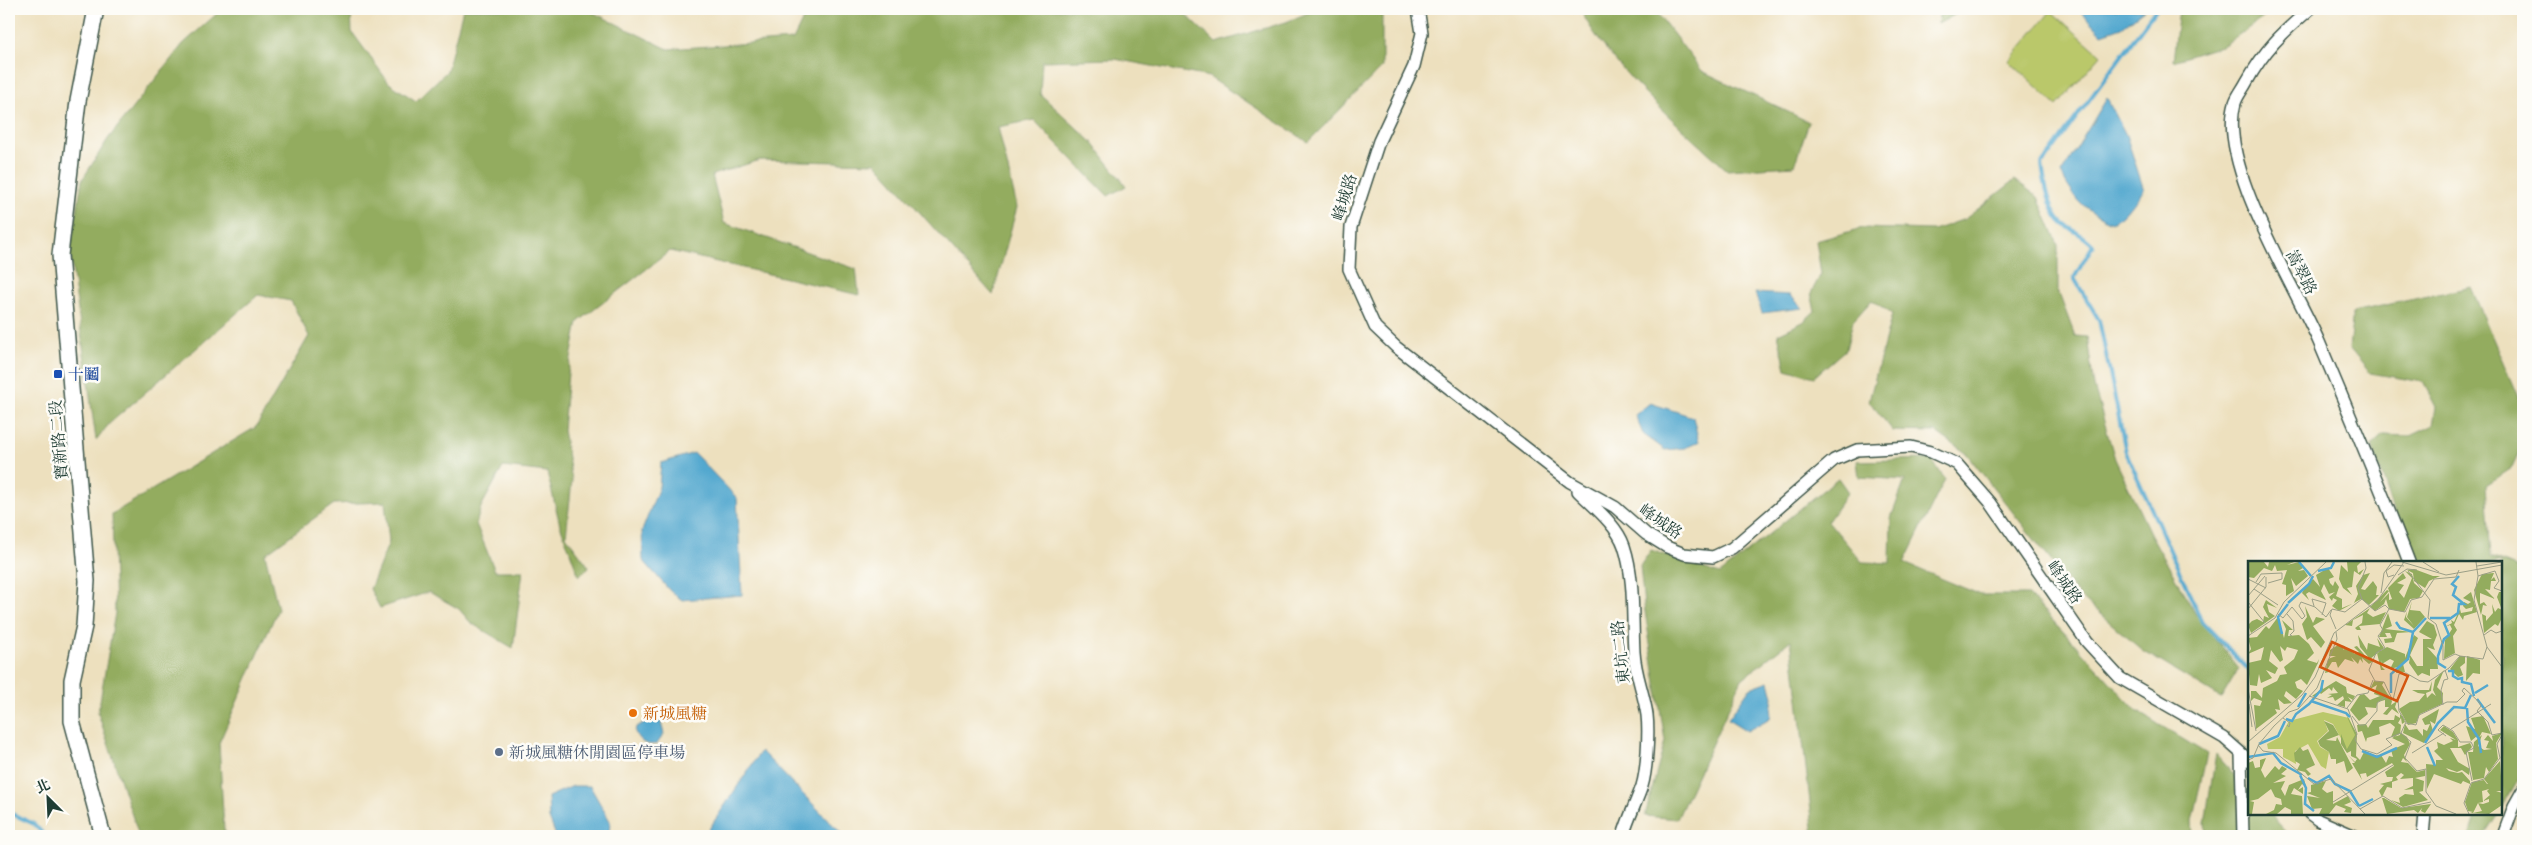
<svg xmlns="http://www.w3.org/2000/svg" width="2532" height="845" viewBox="0 0 2532 845" font-family="Cardo,'Noto Serif TC',serif">
<rect width="100%" height="100%" fill="#fdfcf7"/>
<filter id="ink" filterUnits="userSpaceOnUse"><feTurbulence type="fractalNoise" baseFrequency=".02" numOctaves="2"/><feDisplacementMap in="SourceGraphic" scale="10" xChannelSelector="R" yChannelSelector="G"/><feConvolveMatrix kernelMatrix="1 2 1 2 8 2 1 2 1" color-interpolation-filters="sRGB"/></filter>
<filter id="wash" filterUnits="userSpaceOnUse"><feTurbulence type="fractalNoise" baseFrequency=".0096" numOctaves="4" result="noise"/><feDisplacementMap in="SourceGraphic" scale="20" xChannelSelector="R" yChannelSelector="G"/><feGaussianBlur stdDeviation="1.12" result="paint"/><feColorMatrix in="noise" values="0 0 0 0 0 0 0 0 0 0 0 0 0 0 0 0 0 1.4 0 .05"/><feComposite in="paint" operator="in"/></filter>
<g filter="url(#wash)">
<rect width="100%" height="100%" fill="#ede0be"/>
<path fill="#bac86a" stroke="#6c824f" d="M2051,11l50,44 -44,51 -48,-45z"/>
<path fill="#93ac5e" stroke="#597449" d="M222,9h129l1,23 37,51 27,18 31,-30 16,-62h123l82,40 125,-9 15,-31h372l36,34 70,-21 31,-13h65v58l-74,75 -99,-65 -94,-18 -73,2 -2,33 52,48 34,44 -18,10 -74,-76 -36,7 19,80 -24,88 -117,-132 -116,-3 -48,15 12,48 132,46 3,26 -189,-44 -92,71 -10,51 -5,57 9,50 -6,56 23,31 -10,9 -19,-51 -13,-53 -44,-5 -22,40 -5,17 19,47h28l-10,77 -42,-25 -12,-14 -30,-17 -49,16 -10,-19 19,-47 -4,-40 -51,2 -69,50 13,55 -59,134 5,87 4,6h-89l-41,-123 17,-100 -3,-99 144,-87 53,-91 -18,-35 -33,-6 -148,128 -14,17 -26,-187 12,-73 26,-41 75,-95z
M1580,9h74l48,62 107,51 -15,44 -67,4c-48,-45 -118,-103 -147,-161z
M1940,9h25l-27,15z
M2179,9h97l-52,36 -51,16z
M2015,180l23,17 20,48v46l17,45 12,1 7,50 21,72 36,76 44,78 44,55 -18,30 -78,-47 -65,-56 -112,-142 -30,-21 -43,-1 -24,-30 23,-87 -20,-14 -19,21 -7,28 -32,28 -28,-8 -8,-35 25,-12 12,-11 -4,-18 10,-19 -5,-33 46,-13 72,2 31,-11z
M2471,287l52,122v35l-11,24 -26,17 5,72 32,13v201l-22,38v-247h-90l-39,-117 11,-10 27,1 23,-11 3,-18 -13,-25 -53,-9 -21,-25 4,-36z
M1931,459l14,20 -41,84 77,32h48l108,116 70,43 -15,67 1,15h-379l-23,-196 -49,39 -65,140 -32,-3 20,-75 -21,-136 -4,-39 11,-16 69,24 118,-96 10,14 -20,29 34,41 28,1 1,-45 14,-38 -46,-3 -2,-16z
M2216,754l33,38 1,22h20l20,22h-84l-1,-13z
M2476,814h22l-14,22h-15z"/>
<path fill="#53a8cf" stroke="#397282" d="M2078,9h67l-23,18 -20,7z
M2107,98l19,37 18,55 -19,23 -13,9c-28,-12 -37,-22 -51,-48z
M1755,293l35,2 13,13 -41,5z
M1650,403l43,14 6,25 -14,6 -20,2 -22,-16 -8,-19z
M694,453l43,45 5,97 -60,5 -12,-9 -27,-31 -1,-29 17,-44 2,-24z
M1769,681l4,16 -3,21 -23,13 -19,-12 22,-31z
M653,718l7,1 4,15 -7,10c-11,2 -18,-2 -22,-12l1,-5z
M761,751l83,85h-138l-1,-1z
M573,786h17l20,35 -1,15h-53l-7,-18 -1,-21z"/>
<g fill="none" stroke-linecap="round" stroke-linejoin="round">
<path stroke="#53a8cf" stroke-width="4" d="M2156,9l-114,155c2,17 8,51 23,61 10,7 20,11 28,20l-19,33 25,42 27,132 76,170 48,49
M9,759l1,54 24,11 11,12"/>
</g>
</g>
<g filter="url(#ink)">
<g fill="none" stroke-linecap="round" stroke-linejoin="round">
<g stroke="#3e5549" stroke-width="14">
<path id="street" d="M1418,9l4,24 -8,33 -35,75 -28,86 -2,42 26,58 21,20 174,135 45,25 31,27 21,13 17,7 29,3 19,-9 102,-88 23,-10 54,-3 20,5 26,12 33,38 97,140 33,36 104,60 26,23
M2310,9c-29,25 -45,40 -64,74 -3,6 -9,13 -11,20 -18,61 59,181 84,239 31,73 62,146 90,220
M1578,491c15,15 39,34 46,55 11,33 8,71 10,106 1,22 10,41 13,63 2,17 0,55 -5,71 -6,17 -14,33 -19,50
M2241,754l2,82
M2310,814l8,6 37,16
M2423,836l2,-22
M2503,836l11,-30 9,-16"/>
</g>
<g stroke="#3e5549" stroke-width="18">
<path id="secondary" d="M96,9l-18,92 -18,154 27,326 -3,45 -12,54v41l31,115"/>
</g>
<use href="#street" stroke="#fff" stroke-width="11"/>
<use href="#secondary" stroke="#fff" stroke-width="15"/>
</g>
</g>
<rect fill="#1a4fb4" stroke="#fdfcf7" stroke-width="2" x="53" y="369" width="10" height="10" rx="2.5"/>
<circle fill="#e8710a" stroke="#fdfcf7" stroke-width="2" cx="633" cy="713" r="5"/>
<circle fill="#5c6f8a" stroke="#fdfcf7" stroke-width="2" cx="499" cy="752" r="5"/>
<g text-anchor="middle" stroke-width="5" stroke-linejoin="round" paint-order="stroke">
<g font-size="16" fill="#1f3d34" stroke="#fdfcf7">
<text transform="translate(1344 197) rotate(-73)" y="6">峰城路</text>
<text transform="translate(2302 272) rotate(63)" y="6">嵩翠路</text>
<text transform="translate(58 440) rotate(-95)" y="6">寶新路二段</text>
<text transform="translate(1661 521) rotate(34)" y="6">峰城路</text>
<text transform="translate(2065 582) rotate(55)" y="6">峰城路</text>
<text transform="translate(1620 652) rotate(-96)" y="6">東坑二路</text>
</g>
<g font-size="16" fill="#164399" stroke="#fdfcf7" text-anchor="start">
<text x="68" y="380">十鬮</text>
</g>
<g font-size="16" fill="#c56008" stroke="#fdfcf7" text-anchor="start">
<text x="643" y="719">新城風糖</text>
</g>
<g font-size="16" fill="#4e5e75" stroke="#fdfcf7" text-anchor="start">
<text x="509" y="758">新城風糖休閒園區停車場</text>
</g>
</g>
<g transform="translate(2248 561)">
<rect width="254" height="254" fill="#ede0be"/>
<path d="M75,151l26,6 7,17 -8,16 -15,-27 -9,-4 4,11 -11,10 3,6 9,5 -3,17 -5,-3 -13,-22 -13,7 1,13 -13,-7v-8h-15l-1,-5 13,-7 9,-16z" fill="#bac86a"/>
<path d="M0,1h16l4,5 1,-5h25l-7,3 12,-3 4,6 -5,3 6,-1 4,6 -12,10 -5,-8 3,13 -8,5v-11l-4,-1 5,-14 -10,1 -2,-6 -3,6 -8,-3 -10,10 -6,-1zM99,1h14l-4,4 1,7 6,-4 -4,6 -6,-4 -2,16 -5,1 5,7 -9,-7 -4,-9 2,-14 7,7zM80,7l6,9 -5,2 1,4 3,3 2,-5 4,6 -3,9 6,3v9l12,-5 4,-9 -2,-8 7,-11 7,-2 -9,16 4,1 8,-9 4,6 -1,8h3l-10,10 -8,-6 -22,12 -7,-5 5,-6 -4,-2 -1,3 -3,-4 6,-5 -6,2 -5,-10 -3,7 5,9 -17,-8 -3,2 3,6 -7,-7 3,-6 8,-8 7,8 -4,-12zM166,8l19,7h7l-11,5 -4,7 -11,-7 -1,-8 -6,-3zM157,10l7,3 2,9 9,8 -4,7 -9,1 -6,13 -15,-3 -3,-10 -2,5 -9,7 -5,-4 17,-17 2,1 -9,11 9,-9v7l3,-1 -4,-11 15,-15 3,5 -9,5 7,2 -5,7 5,6 8,-20zM246,12l-3,7 3,-3 2,4h-5l-1,9 -5,-1 10,10 -15,-6v11l4,-2 3,4 -4,-1 -2,10 -7,-25 8,-16zM223,31l6,20 -13,4 -1,4 -4,-6 -5,11 3,5 -4,6 2,17 -11,6 1,-19 7,-11 -2,-4 -5,2 7,-4 -1,-3 3,2 6,-13 1,4 11,-2 1,-4 -7,2 -3,-3 1,-4 4,2 3,-2 -8,-4zM251,31h3v26l-4,8 -3,-2 -11,9 -2,-19 4,2v5l7,-8 -1,-9 3,8 3,-4 4,2 -5,-13zM18,39l11,8 -10,-4 2,8 6,4 -24,17 -3,-8 4,-4 5,-2 6,3 1,-6 5,2 -6,-11zM164,40l-2,9 10,1 5,6 -11,12 -10,-9 3,-9 -1,6 8,9 -7,-9zM57,45l8,17 3,-6 9,2 -12,7 12,16 -4,6 -10,-11 -4,3 -5,-16 5,-7zM122,47l-3,5 6,4 13,-5 -6,12 -21,2 2,4h-4l-2,-2 7,-5 1,-8 -10,5 -1,6 -7,-1zM140,52l4,13 -7,3 27,3 -15,1 -3,9 -9,1 -1,-4 8,-1 -2,-5h-5l2,4h-8zM30,56l6,21 2,-9 -4,-9 11,10h-4l-1,6 11,-1 10,9 5,9 -7,7 10,3 2,-4 -1,4 -11,22 -6,-6 -6,3 2,6 6,3 -7,8 -10,-8 -2,5 8,7 -8,1 -6,-5 2,11 -5,-1 2,4 -21,16 -2,-24 6,1 2,-5 -8,-3 -3,3v-10h5l6,7 1,-10 14,-7 3,-6 7,-1 -3,-7 10,-8 4,-9 -11,-3 -2,4 -5,-5 3,14 -3,2 -9,-12 -2,11 9,7 -3,6 -9,-4 6,8 -11,5 -2,-9 -2,12 -7,-1 -2,-22 13,-3 3,-13 -16,7 3,-5 -3,-11 9,-1 9,-11 3,3zM179,60l7,4 3,10 -4,10 2,5 -8,-3 10,11 1,11h-8v7l-8,-3 -4,3 -9,-13 1,-6 -7,7 2,8 -9,1 2,-6 -8,2 4,-8 -4,-2 -8,5 -1,-4 1,7 3,3h-4l-4,-17 10,-6 18,7v4l9,-23 4,3 -8,17 7,11h6v-27h9l-13,-7zM110,74l9,15 1,-7 12,4 -3,-9 7,10 -14,11 -10,-12zM90,84l7,1 -2,4 3,-2 9,6 4,-2 -5,-5 3,-1 11,13 6,1 -2,2 -3,2 -7,-6 1,5 -3,-4 -2,5 -7,-7 3,5 -9,-3 -7,9 -2,-6h-4l-5,8 2,2 -4,1 3,-14 8,-3h-7l1,-6zM212,95h5v7l-5,4 3,8 -5,2 -8,-8zM219,95l13,4v14l-7,-1 -7,8zM196,109l-7,17 6,6 -1,11 -22,10 -4,9 -8,2 -9,-16 11,-7 9,-1 6,-7 -7,-1 -6,-3h17l3,-9 -1,10 -5,2 1,5 5,-5 4,3 -3,-6 2,-10zM88,120l10,6 1,6 8,3 -2,4 -5,-3 4,5 -7,-1v6l-8,-2 7,-6 -1,-3 -8,5 -2,-4 -6,1 5,-3 -4,-1 10,-1 -5,-6 -1,4 -3,-3 -8,6 -2,-2 -4,5 -3,-1 10,-7 -1,-6 2,6zM126,120l10,1 -2,3 10,16 -1,4 6,-4 -2,6 4,7 -7,-5 -5,6 -4,-1 6,-7h-4v-7l-7,2 -2,6 -11,-1 3,7 -9,7 -9,-11 10,-15 4,-1 6,6 10,-4 -6,-2 3,-9 -7,4zM191,148l-4,15 -5,-3 3,10 -9,12 -21,-10 2,-9 4,6 8,-1 6,7v-7l4,2 3,-7 -5,1 -3,-6zM97,151l12,22 -1,22 4,4 4,-8 9,4 8,-1 5,8 3,-7 4,1 -2,-7 14,-6 -13,-6 9,-5 6,4 3,7 -6,11 3,7 -4,-4 -2,4 7,1 9,9 8,-2v6l-10,2 9,3 -1,10 -4,1 9,8 -25,7 -12,-7 9,3 -1,-5 6,-4 9,1 -1,-6 -9,1 9,-4v-8l-13,1 4,-4 -3,-2 -5,4 2,3 -6,2v6l-5,-1 -5,10 -3,-6 5,-6 -4,-1 12,-3 1,-4h-6l-2,-5 9,-6 -2,-3 -25,14 -1,-4 -6,1 2,6 -10,-17h3l-7,-8 7,7 2,-3 -6,-3v-5l-4,2 -6,-9v-10l6,15 8,-14zM152,153l3,3 2,5 -3,2 -1,-6 -3,5 3,2 -1,10 -3,1 -6,1 4,-10 -5,-4 -11,4 1,7 -13,4 -1,4 -4,-11 -4,1 -1,-7 9,-1 2,4 5,-8h21l1,-5 5,3zM235,155l8,18 -9,-2 -3,6 -2,-2 -6,5 -5,-15 9,3 -4,-11zM76,160l9,4 6,10 -13,5 10,1 1,-4 16,31 -6,5 -3,-12 -8,3v-5h-5l-2,-7 -9,-6 -2,-5 11,-10zM196,165l9,6 5,8v7l12,-4 2,4 -7,8 -4,-7h-11l8,14 12,7 -1,6 -7,-5 -5,2 -11,-4 3,3 9,2 4,-1 8,9v3l-7,-3 -2,3 -27,-10 -7,15 -1,-25 10,1v-5h7l-9,-9 4,-3 -1,-6 7,3 9,-4 -3,-3 6,2 -16,-10zM254,172l-6,10 2,16 -9,13 -3,-5 -2,11 -11,2 -5,-28h5l1,-10 8,-7 -4,11 6,4 8,-1 -6,-1 3,-7 -5,-1 4,-5 5,6 -1,-5zM52,186l3,4 5,-2 7,16 -9,4 5,5 -3,2 -3,-4 -8,-2 3,-6 -5,-3 -1,-8zM18,197l-5,12 4,8 10,-12 4,4 3,-4 5,3 -6,5 5,2 -13,7 12,-2 -4,8 4,7 4,-11 15,-6 2,8 -4,-3 -4,6 5,-3v7l-9,-6 -3,6 11,2 1,18h-12v-4l-6,-3 -8,7h-11l8,-4 2,-6 6,1 -1,-6 -6,-2 -4,-8 -13,10 -8,2 4,1 -2,12h-4v-51l5,-2 2,7 5,-1v-7zM252,200l2,30h-6l6,2v12l-13,9 -19,-1 3,-1 -5,-1 -3,-9 7,-20 12,-2 3,4h-9h10l-4,-5zM241,228l-2,2 3,4 -7,6 6,-2v3l-6,2 -5,-1 4,8 -9,2 5,-10 5,-1 -1,-11zM78,220l-4,8 5,4 6,-2v13l15,-8 3,6 -7,3 8,3 -1,5 -7,-1 2,-3 -10,-4 -7,9h-10l3,-6 -10,1 -5,-13 13,2 -13,-5 4,-1v-7zM134,237h2l17,10 30,-4 -6,9 -4,-2 1,-3 -4,5 -4,-3 -27,4z" fill="#93ac5e" fill-rule="evenodd"/>
<path fill="none" stroke="#53a8cf" stroke-width="2.5" d="M51,1l12,14M70,10l13,-3 3,-6M40,42l21,-19 4,-8M182,57h20M148,61l4,6 13,4M34,73l-4,-17 10,-13M198,107l-8,-5v-7l6,-17 5,-4 -5,-12 14,-10 1,-9h5l-11,-9 3,-8 -4,-3 7,-8M200,110h5v5l5,3 4,-1v4l9,2 3,12M143,132v-19l17,-15 5,-27 13,-14M227,132l13,-8M229,138l18,24M63,140l35,12 4,4M50,146l8,-14M219,147l1,14 11,17 2,14M38,158l6,2 4,-7 13,-10 12,-14 2,-10M177,182l13,-20 16,-16 11,1 6,-13M11,183l19,-8 7,-15M179,186l8,19M114,190l15,6 20,-9M0,196l25,-4 8,10 21,12M52,214l6,13 -1,16 9,7M60,217l9,5 12,-7 6,8 15,7 9,15M111,245l14,-7"/>
<path fill="none" stroke="#9b9f87" stroke-width="1" d="M117,1l1,6 -8,20 4,11 13,12 10,-6 4,4 -9,16 3,5 -5,6 7,12 -9,5 -7,17 6,11 9,1 8,17 6,1 1,11 7,11 -5,11 10,9 -6,16 12,13 9,-2v23l10,14M154,1l44,13 56,-10M175,1l16,10M228,1l2,14 -4,24 13,47 15,20M229,5l25,-4M160,10l22,29 -2,18 8,6 7,22v14l12,-6 5,2M146,14l-6,2 -2,-6 8,-6 10,1M150,14l9,-6 10,1M230,15l17,-5 4,10 -5,7 8,3M0,18l18,9M8,21l5,-8 21,-1v6l-14,4M6,28l24,16M133,32l3,-20 8,-11M0,35l17,-20M0,41l17,21M66,45l-2,-7 14,4 -4,12M0,48l18,-22v-10M141,48l16,3 6,-12 11,-3 12,-18 22,-2 3,-7M30,53l5,4 9,-11 10,12 3,-3 -6,-10 2,-4 14,5 11,10 5,-7M39,53l6,7 1,10 -4,4 2,1M88,68l-6,-14 2,-6 13,3 17,-13M236,74l7,-5 5,3 6,-2M0,75l27,-18 9,-16 42,-40M0,128l8,42M61,135l39,13 9,25 -2,6 6,9 16,5 15,-9 -6,-6 15,-6M145,139l6,-26 7,-1 14,8 8,1 21,-14 11,-12 23,3 4,-12M1,143l3,23M195,144l-2,-15 3,-10 4,-1 -3,-9M99,147l10,-13 11,-2 5,-13M104,155l7,9h6l12,-14v-8l12,-8M35,157l7,5 -1,4 -2,-2M158,162l10,2 3,-10 28,-13h10l8,-8 -3,-3 2,-3 15,14 2,4 -4,5 11,11 4,13 10,-2M203,168l40,-25M198,175l-8,-6 5,-5 10,6 7,11h11l3,6 -8,4 6,29M0,181l54,-47 13,-18 19,-44 44,-33 26,-38M10,184l5,6 13,2 38,31 17,-5 34,35M164,192l32,-20M0,199l5,-2 6,-14 15,-18 15,-14 9,-3 19,-21 20,-49 -1,-7M85,241l60,-37M188,245l20,8M112,248l23,-13 19,12 29,-6M221,253l-5,-11 7,-20 13,-4 16,-21 -3,-14 5,-9"/>
<path fill="#d45610" fill-opacity="0.15" stroke="#d45610" stroke-width="2.5" d="M84,81l76,34 -11,25 -77,-34z"/>
<rect width="254" height="254" fill="none" stroke="#1f3d34" stroke-width="2.5"/>
</g>
<rect width="2532" height="845" fill="none" stroke="#fdfcf7" stroke-width="30"/>
<g transform="translate(48 798) rotate(336)" stroke="#fdfcf7" stroke-width="4" paint-order="stroke">
<path d="M0-4L9 19L0 12L-9 19Z" fill="#1f3d34"/>
<text y="-8" font-size="14" font-weight="bold" text-anchor="middle" fill="#1f3d34">北</text>
</g>
</svg>
